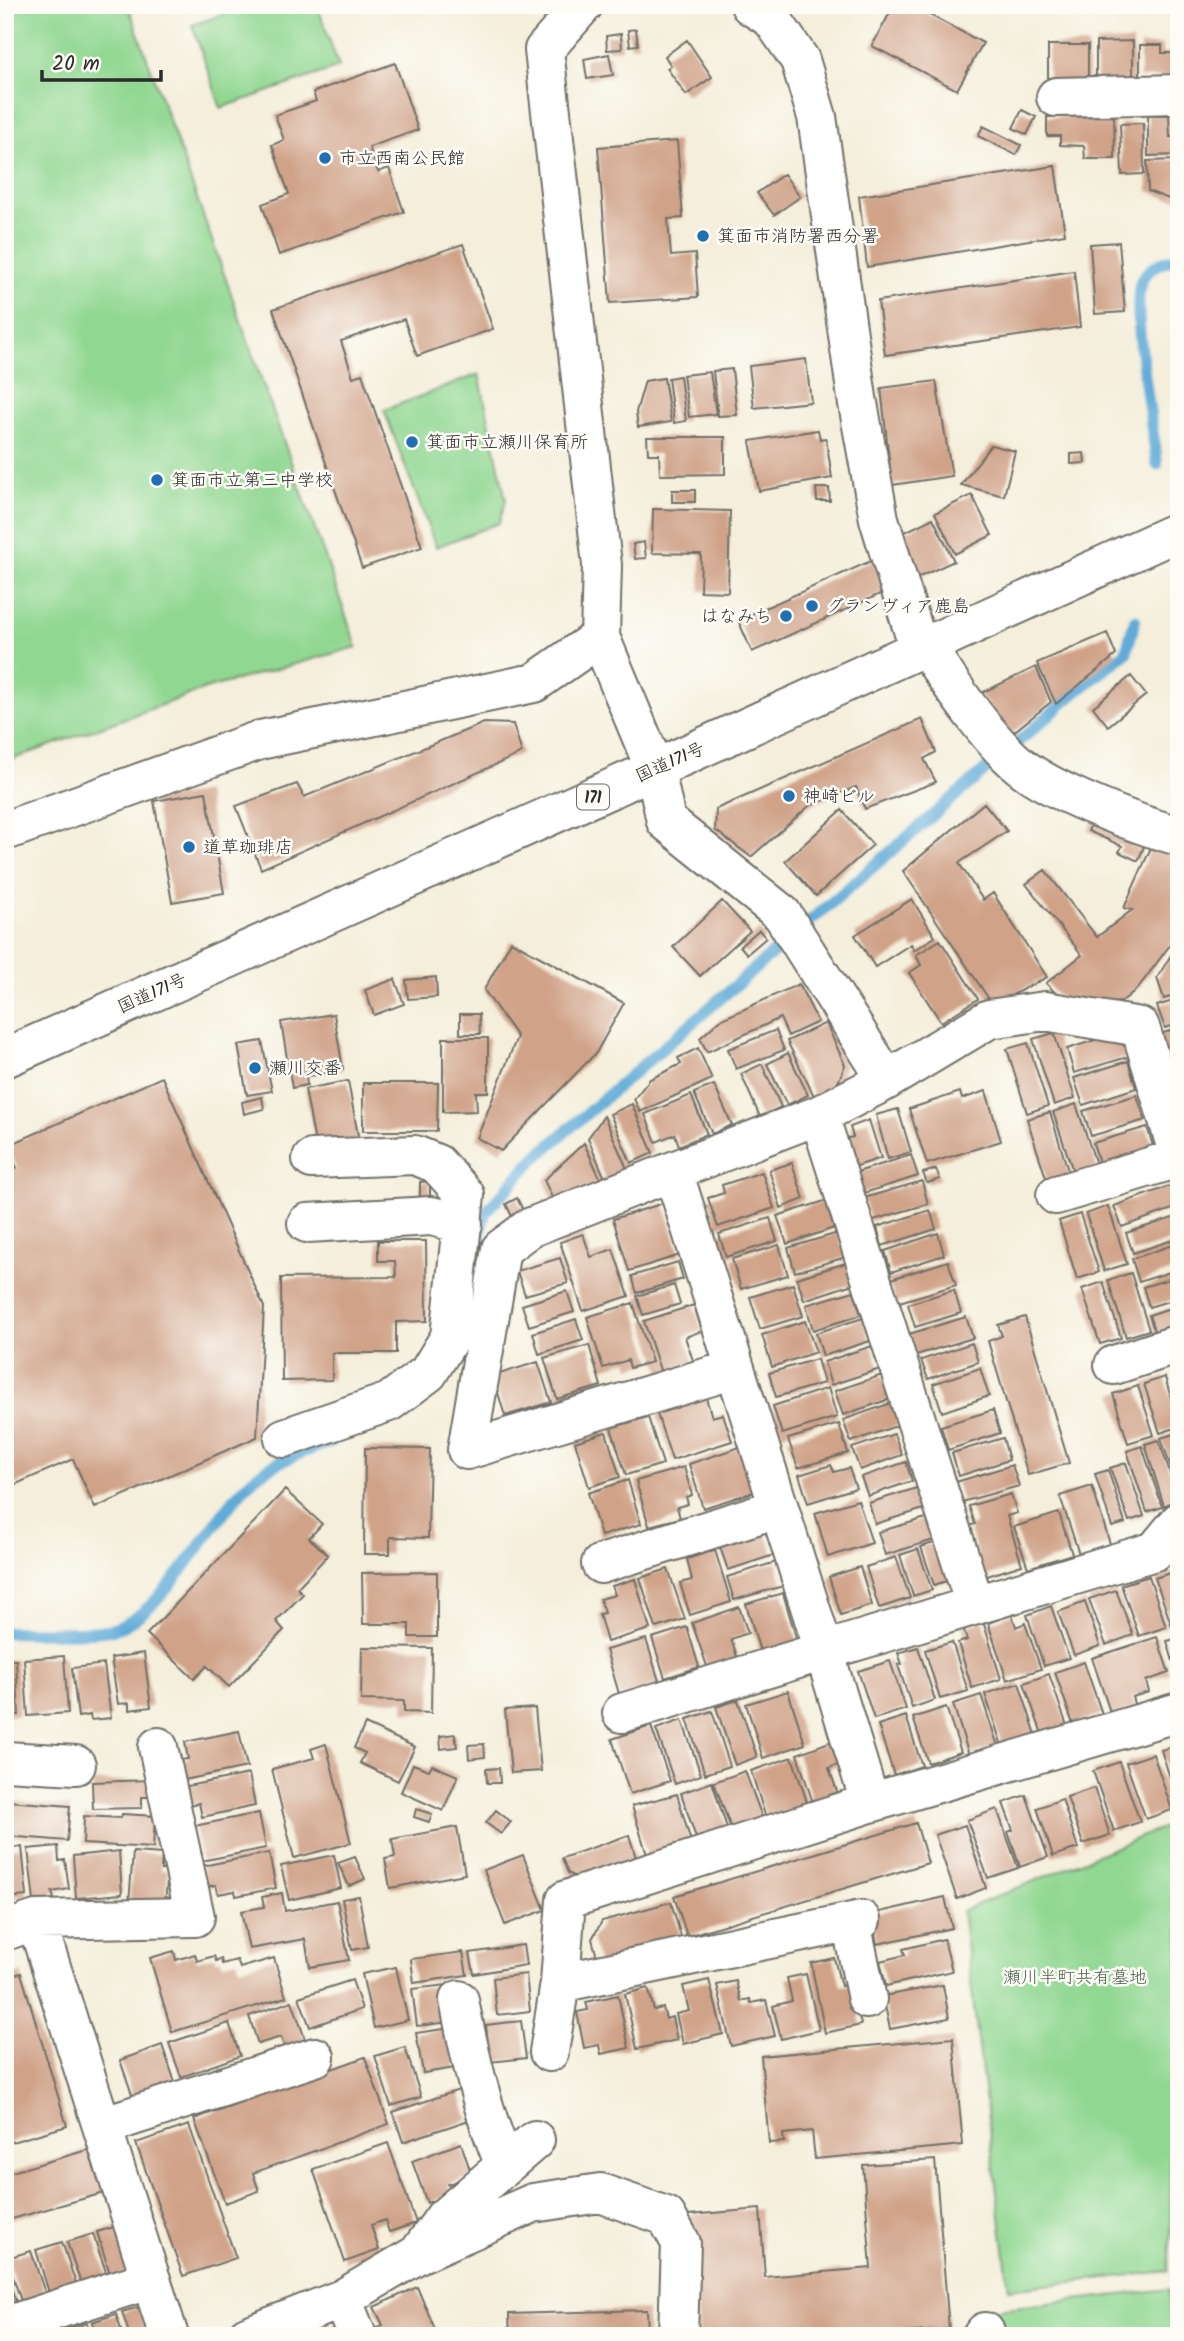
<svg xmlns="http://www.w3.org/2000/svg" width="1184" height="2341" viewBox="0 0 1184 2341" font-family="Kalam,'Klee One',sans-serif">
<rect width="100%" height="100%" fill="#fdfcf7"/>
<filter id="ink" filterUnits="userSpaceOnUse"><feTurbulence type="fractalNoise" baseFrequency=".0143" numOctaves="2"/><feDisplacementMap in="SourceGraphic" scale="14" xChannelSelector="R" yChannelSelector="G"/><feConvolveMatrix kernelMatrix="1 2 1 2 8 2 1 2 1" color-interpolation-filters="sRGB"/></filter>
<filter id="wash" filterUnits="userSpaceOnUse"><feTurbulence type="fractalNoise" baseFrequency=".00686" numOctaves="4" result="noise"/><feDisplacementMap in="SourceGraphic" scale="28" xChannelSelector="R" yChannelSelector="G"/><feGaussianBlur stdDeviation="1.57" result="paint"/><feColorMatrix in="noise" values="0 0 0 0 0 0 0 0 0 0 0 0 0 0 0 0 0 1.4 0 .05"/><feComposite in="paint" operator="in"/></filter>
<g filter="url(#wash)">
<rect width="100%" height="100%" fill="#f4eeda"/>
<path fill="#90d791" stroke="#5e815e" stroke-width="2" d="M5,5h123l229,642 -149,41 -203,74z
M250,5h67l22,62 -118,41 -29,-83z
M479,374l27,126 -7,23 -63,24 -52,-137z
M1179,1821v213l-10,70 2,128 -3,39 -159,18 -47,-378z
M1169,2289l3,47h-226l35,-25z"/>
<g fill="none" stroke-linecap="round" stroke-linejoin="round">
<path stroke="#60abd8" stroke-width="12" d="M1157,464c-3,-32 -29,-165 -14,-186 9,-14 20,-16 36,-20
M477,1256l7,-42 50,-55 542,-467 50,-39 9,-33
M5,1632c25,0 92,3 112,-4 48,-18 93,-104 129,-142 21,-23 56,-33 84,-44"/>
</g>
<g id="blocks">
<path fill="#d0a389" d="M894,5h17l72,38 -26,47 -85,-44z
M636,29l2,16 -8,1 -2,-16z
M621,34l1,15 -15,1 -1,-14z
M687,40l25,37 -26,18 -19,-27 4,-2 -6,-10z
M1133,41v41l-37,1v-41z
M1048,45h40v41h-40z
M1140,45h22v8h17v24l-39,1z
M609,54l4,21 -26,4 -3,-20z
M395,63l23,67 -49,17 9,25 11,-4 15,44 -125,43 -17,-51 27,-10 -17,-49 12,-5 -9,-25 41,-14 -3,-9z
M1022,110l14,7 -9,18 -14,-7z
M1148,115h21l1,22h9v18l-31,1z
M1114,116l1,43h-30l-1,-13 -24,-1v-9h-13v-19z
M1143,123l1,51 -22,1 -2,-51z
M983,126l38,19 -5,10 -38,-19z
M677,141l6,77 -15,1 3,37 24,-2 3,43 -88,6 -12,-156z
M1179,160v39h-10l-21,-8 -1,-30z
M1055,166l10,68 -198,33 -8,-71z
M784,174l16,23 -26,18 -17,-22z
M1119,242l6,70 -30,2 -5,-70z
M463,244l30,85 -76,27 -13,-37 -63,22 12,36 9,-3 60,173 -60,21 -89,-259z
M1074,271l6,56 -195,28 -7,-54z
M806,359l5,43 -57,6 -5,-42z
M732,369l5,46 -19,1 -5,-45z
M710,372l6,42 -27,3 -6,-42z
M680,376l6,45 -12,2 -6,-45z
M664,378l7,44 -33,5 -2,-15 9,-31z
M936,381l16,95 -60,9 -11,-97z
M818,430l2,9 6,-1 6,40 -73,13 -9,-50z
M647,437h78v37l-65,1 -1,-21h-11z
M991,445l24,6 -11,45 -43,-11z
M1084,453l1,10 -14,1v-10z
M816,488h13l1,13h-13z
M672,490h23v12h-23z
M972,495l20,40 -37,19 -20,-41z
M653,509l77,2 -2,81 -28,-1 1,-37 -49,-1z
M933,518l21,43 -39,18 -20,-42z
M644,542l2,16 -11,1 -2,-15z
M873,560l14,31 -135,61 -14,-32z
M1107,633l9,22 -60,49 -19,-41z
M1036,667l15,35 -40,32 -32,-40z
M1131,676l15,19 -38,31 -15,-19z
M922,719l14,33 -12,7 12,23 -71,27 -9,-22 -47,19 -58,51 -36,-27 1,-21z
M484,723l29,1 9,29 -261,116 -25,-63 61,-22 7,13z
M206,792l18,101 -52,9 -18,-101z
M984,803l23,28 -48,32 24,37 10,-7 54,84 -54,28 -90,-134z
M842,810l31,35 -57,51 -31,-35z
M1095,815l53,22 -10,24 -19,-9 3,-6 -34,-15z
M1153,843l26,11v38l-5,13 5,2v26l-41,55 -17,14 -32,4 -31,-10 -12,-13 36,-28 -56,-71 19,-14 52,67 35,-27 -8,-2z
M912,899l23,38 -21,13 -3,-6 -36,23 -20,-32z
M722,901l28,30 -50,45 -27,-29z
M759,930l7,8 -19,16 -7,-8z
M940,940l38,59 -37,23 -32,-49 12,-8 -5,-10z
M511,941l113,62 -28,50 -95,98 -24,-13 40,-101 -33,-47z
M1179,952v42l-15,5 -7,-21 14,-23z
M436,977l1,20 -29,2 -2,-19z
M395,979l9,25 -30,11 -9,-25z
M799,984l19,38 -30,14 -8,-18 -73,34 -7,-14 20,-18z
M1179,999v25l-14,4 -8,-22z
M334,1014l9,56 -37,6 1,9 -15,3 -11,-66z
M460,1014h19l1,20h-20z
M826,1023l19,42 -8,20 -23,11 -27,-55z
M1179,1028v25l-15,5 -7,-23z
M776,1030l8,20 -48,19 -8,-20z
M1054,1033l21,65 -21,7 -21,-66z
M1108,1036l30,18 -64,19 -7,-24z
M443,1038h45v54h-12l1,19 -34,1z
M262,1041l10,50 -25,4 -9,-50z
M1028,1043l20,63 -21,7 -20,-64z
M698,1048l14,31 -72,33 -6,-13 16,-20 31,-15 -3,-6z
M788,1053l20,42 -21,10 -20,-41z
M1128,1061l8,27 -53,17 -9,-27z
M762,1064l19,43 -21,10 -19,-43z
M162,1077l102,230 -7,130 -162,71 -22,-49 -68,30v-316l12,-5 -10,-22z
M348,1081l11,60 -44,2 -10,-54z
M363,1083h75l-1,48h-74z
M714,1085l18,40 -20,9 -18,-41z
M986,1091l15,50 -74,23 -18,-55 51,-17 2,7z
M691,1095l16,39 -28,12 -4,-12 -19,8 -11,-28z
M1137,1095l8,25 -54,16 -8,-25z
M262,1097l2,12 -20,5 -2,-12z
M632,1104l21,49 -22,10 -21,-49z
M1076,1104l21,63 -23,7 -21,-62z
M898,1109l13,43 -23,7 -12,-44z
M1050,1112l20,65 -22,7 -21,-65z
M604,1116l24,55 -22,10 -18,-43z
M869,1120l12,38 -27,9 -9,-28 8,-2 -3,-10z
M1147,1127l8,25 -54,17 -8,-26z
M584,1143l18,39 -47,22 -11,-24z
M911,1155l7,21 -57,18 -7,-21z
M792,1163l12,36 -23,9 -12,-38z
M936,1169l4,10 -13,4 -4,-10z
M762,1172l12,36 -56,19 -10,-29 16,-5 -2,-8z
M430,1181v18h-10v-17z
M922,1181l6,23 -58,17 -6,-23z
M1170,1186l8,21 -56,20 -8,-21z
M517,1198l11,22 -12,5 -10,-21z
M828,1200l9,27 -50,17 -10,-28z
M664,1203l16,52 -51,16 -16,-52z
M1108,1206l19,58 -23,7 -18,-57z
M930,1210l6,19 -54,17 -5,-19z
M1080,1214l19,58 -22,7 -18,-58z
M1179,1216v22l-46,15 -7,-20z
M770,1218l7,23 -51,16 -7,-23z
M838,1233l8,24 -51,15 -7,-24z
M938,1233l6,22 -53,17 -6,-21z
M583,1234l8,23 22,-8 16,47 -46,15 -23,-69z
M378,1241h48l1,80 -31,1v31h-64v27l-50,1 -1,-103 115,-1 -1,-16h-17z
M1175,1244l4,25 -40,13 -7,-23z
M779,1245l9,30 -47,14 -9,-30z
M560,1258l8,25 -43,12 -8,-24z
M948,1261l8,24 -60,18 -8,-23z
M678,1262l5,17 -46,14 -5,-17z
M846,1263l7,21 -49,16 -7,-22z
M1131,1273l18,57 -23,7 -18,-57z
M1179,1276v22l-30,9 -6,-20z
M1103,1282l18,56 -21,6 -18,-55z
M793,1284l10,32 -43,13 -10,-32z
M674,1285l6,19 -37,11 -6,-19z
M954,1290l7,23 -46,14 -7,-23z
M567,1291l7,21 -45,14 -7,-21z
M854,1291l7,24 -48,15 -7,-25z
M633,1303l19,59 -22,6 -2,-8 -25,8 -16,-51z
M694,1305l8,26 -17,6 9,26 -33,10 -17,-52z
M1179,1305v27l-22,7 -8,-24z
M966,1317l7,21 -57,17 -7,-21z
M1025,1317l44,146 -41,12 -40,-134 14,-5 -4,-11z
M863,1318l7,23 -47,15 -7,-23z
M576,1319l7,21 -44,14 -6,-21z
M805,1321l11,31 -44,15 -10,-32z
M972,1343l6,19 -50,17 -7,-19z
M589,1345l12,41 -44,13 -13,-41z
M872,1346l8,23 -49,16 -7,-23z
M817,1359l7,24 -48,14 -7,-24z
M538,1362l13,40 -46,14 -12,-40z
M980,1368l9,28 -47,16 -9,-28z
M882,1375l8,24 -47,16 -8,-24z
M1165,1377l14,50 -19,6 -16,-49z
M1138,1386l16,49 -26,8 -15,-49z
M828,1388l9,29 -55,17 -9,-28z
M706,1398l6,19 11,-3 9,27 -60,19 -15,-46z
M894,1402l8,22 -51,18 -8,-22z
M993,1410l7,23 -52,17 -7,-24z
M648,1417l15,47 -37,11 -15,-47z
M839,1424l9,29 -50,15 -10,-29z
M606,1432l14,45 -31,10 -14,-45z
M894,1434l8,21 -42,15 -8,-22z
M1174,1434l5,14 -1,40 -17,-50z
M1003,1438l6,22 -50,16 -7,-23z
M1159,1440l20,59 -15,7 -19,-62z
M1142,1446l20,61 -15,5 -20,-61z
M740,1447l14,45 -51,16 -14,-44z
M365,1448l65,1 -2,89 -38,-1v17h-26z
M906,1462l6,19 -44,15 -7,-19z
M1126,1463l18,53 -15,5 -19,-53z
M831,1465l3,7 15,-4 7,20 -48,15 -9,-28z
M1012,1465l7,21 -57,16 -6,-20z
M684,1467l8,28 -6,2 2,7 -11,3 3,11 -31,8 -13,-45z
M1108,1470l17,53 -13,4 -17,-53z
M628,1480l13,44 -40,12 -13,-43z
M1092,1486l18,58 -31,10 -19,-58z
M920,1487l7,21 -52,16 -6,-21z
M285,1490l37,34 -13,14 19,17 -31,33 6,6 -27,27 8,9 -55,57 -22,-21 -13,13 -47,-45z
M1011,1494l6,19 -10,3 15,49 -38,12 -15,-51 6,-2 -6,-18z
M858,1500l14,43 -44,14 -13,-44z
M1059,1513l13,41 -44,14 -14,-41z
M933,1516l7,22 -55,17 -7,-23z
M766,1532l8,23 -46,15 -8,-23z
M940,1541l13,38 -19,6 -13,-38z
M918,1549l14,41 -19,6 -13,-41z
M715,1550l16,52 -41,13 -10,-32 12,-3 -5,-21z
M896,1557l14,41 -31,10 -13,-41z
M776,1562l7,24 -49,14 -7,-23z
M860,1567l12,38 -31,10 -12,-38z
M668,1569l17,50 -29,9 -16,-50z
M1179,1570v54l-7,3 -17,-49z
M437,1572v65h-28v-13h-46l-1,-51z
M1149,1576l17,51 -27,9 -18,-51z
M635,1579l15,50 -43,13 -8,-28 5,-1 -4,-14 15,-4 -3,-9z
M1116,1590l17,45 -27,10 -17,-46z
M783,1593l15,51 -37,11 -15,-51z
M1085,1602l15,44 -26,9 -16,-43z
M1051,1606l18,52 -25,8 -17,-51z
M739,1607l9,26 -17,6 7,20 -30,10 -16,-46z
M1012,1614l4,13 9,-4 16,46 -34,11 -19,-57z
M983,1621l18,58 -29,9 -14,-45 9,-3 -4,-13z
M687,1627l12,40 -34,11 -13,-40z
M1157,1637l12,36 -23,8 3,11 -17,5 3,10 -24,8 -19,-57z
M1179,1638v40h-1l-11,-37z
M646,1639l14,45 -40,13 -14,-47z
M952,1642l16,49 -28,8 -15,-49z
M362,1647l70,1 -1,65 -27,-1v-11l-43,-1z
M918,1647l17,53 -23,8 -14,-43 4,-1 -4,-11z
M144,1653l7,54 -22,3v-7l-11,1 -7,-46z
M64,1656l4,57 -40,3 -4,-57z
M5,1660h11l3,55 -14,1z
M890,1661l16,48 -32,10 -16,-48z
M1084,1662l18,52 -29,10 -18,-52z
M104,1664l7,54 -20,2 -1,-5 -12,2 -6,-49z
M1049,1674l18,52 -25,8 -18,-51z
M1019,1683l17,52 -34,11 -17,-52z
M788,1691l17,53 -42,14 -17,-54z
M981,1695l17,51 -29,9 -16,-51z
M738,1700l19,57 -22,8 -19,-58z
M946,1707l15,45 -33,11 -15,-45z
M535,1708l6,63 -30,2 -6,-63z
M712,1711l18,55 -25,8 -18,-55z
M906,1716l16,50 -28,9 -16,-50z
M682,1720l19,55 -26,9 -19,-55z
M365,1724l50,23 -17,34 -38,-18 5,-10 -11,-5z
M651,1726l19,55 -40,13 -18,-55z
M239,1731l8,36 -63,13 -4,-20 8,-1 -3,-17z
M455,1734l2,13 -16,2 -1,-13z
M832,1741l8,23 -11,4 10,29 -25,9 -17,-52z
M326,1744l25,99 -57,15 -22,-89 42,-11 -3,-9z
M484,1744l1,13 -16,2 -1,-14z
M1179,1745v57h-1l-17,-52z
M1153,1754l19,56 -26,9 -20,-56z
M792,1757l16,48 -42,13 -15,-47z
M1119,1762l21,60 -26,9 -21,-60z
M413,1764l16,6 3,-5 26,11 -15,35 -42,-19z
M499,1768l1,15h-13l-1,-14z
M745,1771l18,49 -31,11 -18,-49z
M249,1774l6,32 -53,11 -3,-14 -9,2 -3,-19z
M152,1780l1,17h-11v11l-49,1 -1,-27z
M712,1782l16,49 -31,10 -16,-48z
M1094,1788l16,47 -27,9 -16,-47z
M677,1794l14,48 -44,13 -15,-49z
M1026,1795l22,62 -28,10 -12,-35 5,-2 -10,-27z
M1062,1799l16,49 -25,8 -16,-48z
M8,1801l62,5 -3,35 -61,-5z
M416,1809l16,5 -3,8 -15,-5z
M997,1809l21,59 -30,10 -21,-58z
M496,1810l15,12 -10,12 -15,-11z
M259,1813l7,35 -65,13 -7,-35z
M122,1814l33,2 -2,32 -70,-4 1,-28 37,2z
M916,1823l12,40 -241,73 -13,-40z
M965,1825l21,63 -29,11 -22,-64z
M457,1827l8,47 -75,14 -5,-29 10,-2 -3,-18z
M629,1835l8,26 -56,19 -13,-7 -6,-15z
M58,1846l1,15 6,-1 4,29 -17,3 2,7 -20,2 -6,-52z
M22,1847l5,49 -22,2v-49z
M119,1851l3,43 -46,4 -3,-42z
M133,1852l29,2 -1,16h7l-3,35 -36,-2z
M269,1853l7,35 -40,8 -1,-5 -17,3 -2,-9 -10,2 -4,-21z
M334,1855l7,33 -52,12 -8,-34z
M523,1855l22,55 -40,15 -21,-55z
M355,1857l10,22 -16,7 -11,-23z
M282,1893l3,18 52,-10 12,59 -39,7 -5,-28 -56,10 -8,-38 23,-4 -2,-10z
M359,1896l9,51 -16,3 -10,-51z
M945,1897l7,31 -75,16 -6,-30z
M671,1902l11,38 -83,24 -7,-25 10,-18z
M944,1939l8,32 -66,15 -6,-25 25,-6 -2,-6z
M523,1945l3,20 -52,9 -4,-21z
M174,1951l2,9 19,-6 2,7 17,-5 2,5 5,-3 1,6 15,-4 3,8 34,-10 12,39 -114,35 -22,-74z
M463,1952l4,23 -53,8 -3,-24z
M834,1958l7,28 11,-2 9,41 -36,8 -14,-70z
M396,1967l12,53 -34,8 -12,-54z
M21,1973l46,153 -62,18v-167z
M526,1974l4,37 -33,4 -4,-37z
M806,1974l13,56 -38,9 -8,-33 19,-5 -5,-23z
M352,1980l10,29 -52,18 -11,-30z
M709,1980l14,54 -40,10 -7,-30 13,-3 -6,-25z
M736,1981l5,20 9,-2 1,4 15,-3 9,36 -44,10 -14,-61z
M446,1985l5,37 -34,4 -5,-37z
M943,1985l6,33 -59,11 -7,-33z
M648,1988l6,22 9,-2 3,11 6,-2 5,23 -40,9 -12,-55z
M618,1995l11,53 -28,6 -2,-9 -15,3 -7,-36 11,-2 -2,-8z
M292,2001l14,41 -21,7 -4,-12 -23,7 -9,-28z
M521,2021l5,37 -36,4 -4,-37z
M229,2023l11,33 -59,21 -12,-34z
M451,2028l5,40 -33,5 -7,-40z
M953,2038l10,107 -148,14 -3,-28 -29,3 1,8 -15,1 -8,-87z
M162,2045l14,40 -42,15 -14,-40z
M405,2047l16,50 -30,9 -16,-50z
M365,2057l24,67 -136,49 6,18 -34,12 -31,-84z
M459,2090l10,30 -66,22 -10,-30z
M189,2125l47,133 -53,18 -47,-133z
M388,2143l28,80 -27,9 -4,-12 -14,5 8,25 -34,12 -32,-93z
M461,2143l11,33 -24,8 4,10 -25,9 -15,-42z
M94,2148l13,44 -102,29v-47z
M935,2160l14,169 -78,7h-172l-10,-121 71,-6 5,68 106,-9 -8,-103z
M121,2225l15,45 -25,7 -14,-45z
M93,2234l15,44 -26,9 -15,-45z
M62,2242l15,45 -27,9 -14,-46z
M31,2251l15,45 -24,8 -15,-46z
M5,2270l13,38 -13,5z
M417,2287l21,49h-62l-3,-7 10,-4 -9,-18z
M146,2305l10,31h-26l-8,-24z
M647,2310l1,26h-138l-1,-22z
M116,2314l7,22h-26l-5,-14z
M87,2323l4,13h-25l-2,-6z"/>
</g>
</g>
<g filter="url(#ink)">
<use href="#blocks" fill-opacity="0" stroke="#716f68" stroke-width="2"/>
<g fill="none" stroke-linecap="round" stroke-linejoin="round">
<g stroke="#716f68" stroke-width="42">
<path id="minor" d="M583,5l-39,45 58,515 -2,72 55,132 11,52 116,93 105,166
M750,5l22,14 28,41 17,57 40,281 22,121 40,130
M1056,97l123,-3
M925,646c24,35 61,91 93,118 31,27 120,61 161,72
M5,831l255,-91 274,-57 66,-46
M819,1115l156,490
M1179,1156l-39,-129 -95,-16 -56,8 -102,61 -68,35 -146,56 151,480 331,-100 24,-29
M673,1171l-144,57 -28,21 -34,201 268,-81
M1056,1195l123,-37
M307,1223l124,-7 32,8
M1114,1365l65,-21
M284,1438l105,-36 39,-29 22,-36 15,-142 -28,-31 -22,-9 -103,4
M601,1564l177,-56
M622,1713l202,-62 46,152
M5,1761l71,4
M36,1920l133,416
M851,1922l16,77
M5,1931l31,-11 159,-3 -37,-170
M560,1983l301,-63
M459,2000c11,57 23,111 46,165
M549,2052l11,-69 6,-83 304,-97 309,-91
M102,2126l213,-69
M418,2254l115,-51 67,-10 66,23 15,27 -3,93
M342,2299l15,37
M9,2325l142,-46
M247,2336l95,-37 76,-45 26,-36 91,-78
M982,2336l3,-4"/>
</g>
<g stroke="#716f68" stroke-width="42">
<path id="highway" d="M5,1058l650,-289 524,-238"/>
</g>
<use href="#minor" stroke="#fff" stroke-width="38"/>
<use href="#highway" stroke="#fff" stroke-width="38"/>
</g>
</g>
<g fill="#1f6fb2" stroke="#fdfcf7" stroke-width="2.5">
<circle cx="325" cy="158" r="7"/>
<circle cx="703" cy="236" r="7"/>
<circle cx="412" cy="442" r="7"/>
<circle cx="157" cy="480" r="7"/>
<circle cx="812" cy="606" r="7"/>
<circle cx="786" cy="616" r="7"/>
<circle cx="789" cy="796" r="7"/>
<circle cx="189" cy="847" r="7"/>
<circle cx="255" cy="1068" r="7"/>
</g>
<g text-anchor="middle" stroke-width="5" stroke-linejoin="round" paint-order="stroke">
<rect fill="#fdfcf7" stroke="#6a6a68" stroke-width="2" x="577" y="784.5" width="32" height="25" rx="5"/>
<g font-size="16" font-weight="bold" fill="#2b2b2b">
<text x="593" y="803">171</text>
</g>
<g font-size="18" fill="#2b2b2b" stroke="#fdfcf7" text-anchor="start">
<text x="339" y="164">市立西南公民館</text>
<text x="717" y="242">箕面市消防署西分署</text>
<text x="426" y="448">箕面市立瀬川保育所</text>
<text x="171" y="486">箕面市立第三中学校</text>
<text x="826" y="612">グランヴィア鹿島</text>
<text x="772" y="622" text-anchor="end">はなみち</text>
<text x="803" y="802">神崎ビル</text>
<text x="203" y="853">道草珈琲店</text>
<text x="269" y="1074">瀬川交番</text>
</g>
<g font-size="18" fill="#2b2b2b" stroke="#fdfcf7">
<text transform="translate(670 762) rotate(-24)" y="6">国道171号</text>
<text transform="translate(152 993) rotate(-24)" y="6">国道171号</text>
</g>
<g font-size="18" fill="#495f4a" stroke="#fdfcf7">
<text x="1075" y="1983">瀬川半町共有墓地</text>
</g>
</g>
<rect width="1184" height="2341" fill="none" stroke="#fdfcf7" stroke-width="28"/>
<path d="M42 70v10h119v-10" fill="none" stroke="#2b2b2b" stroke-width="3.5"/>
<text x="52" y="70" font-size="21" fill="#2b2b2b" stroke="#fdfcf7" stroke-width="5" paint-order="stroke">20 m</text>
</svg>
